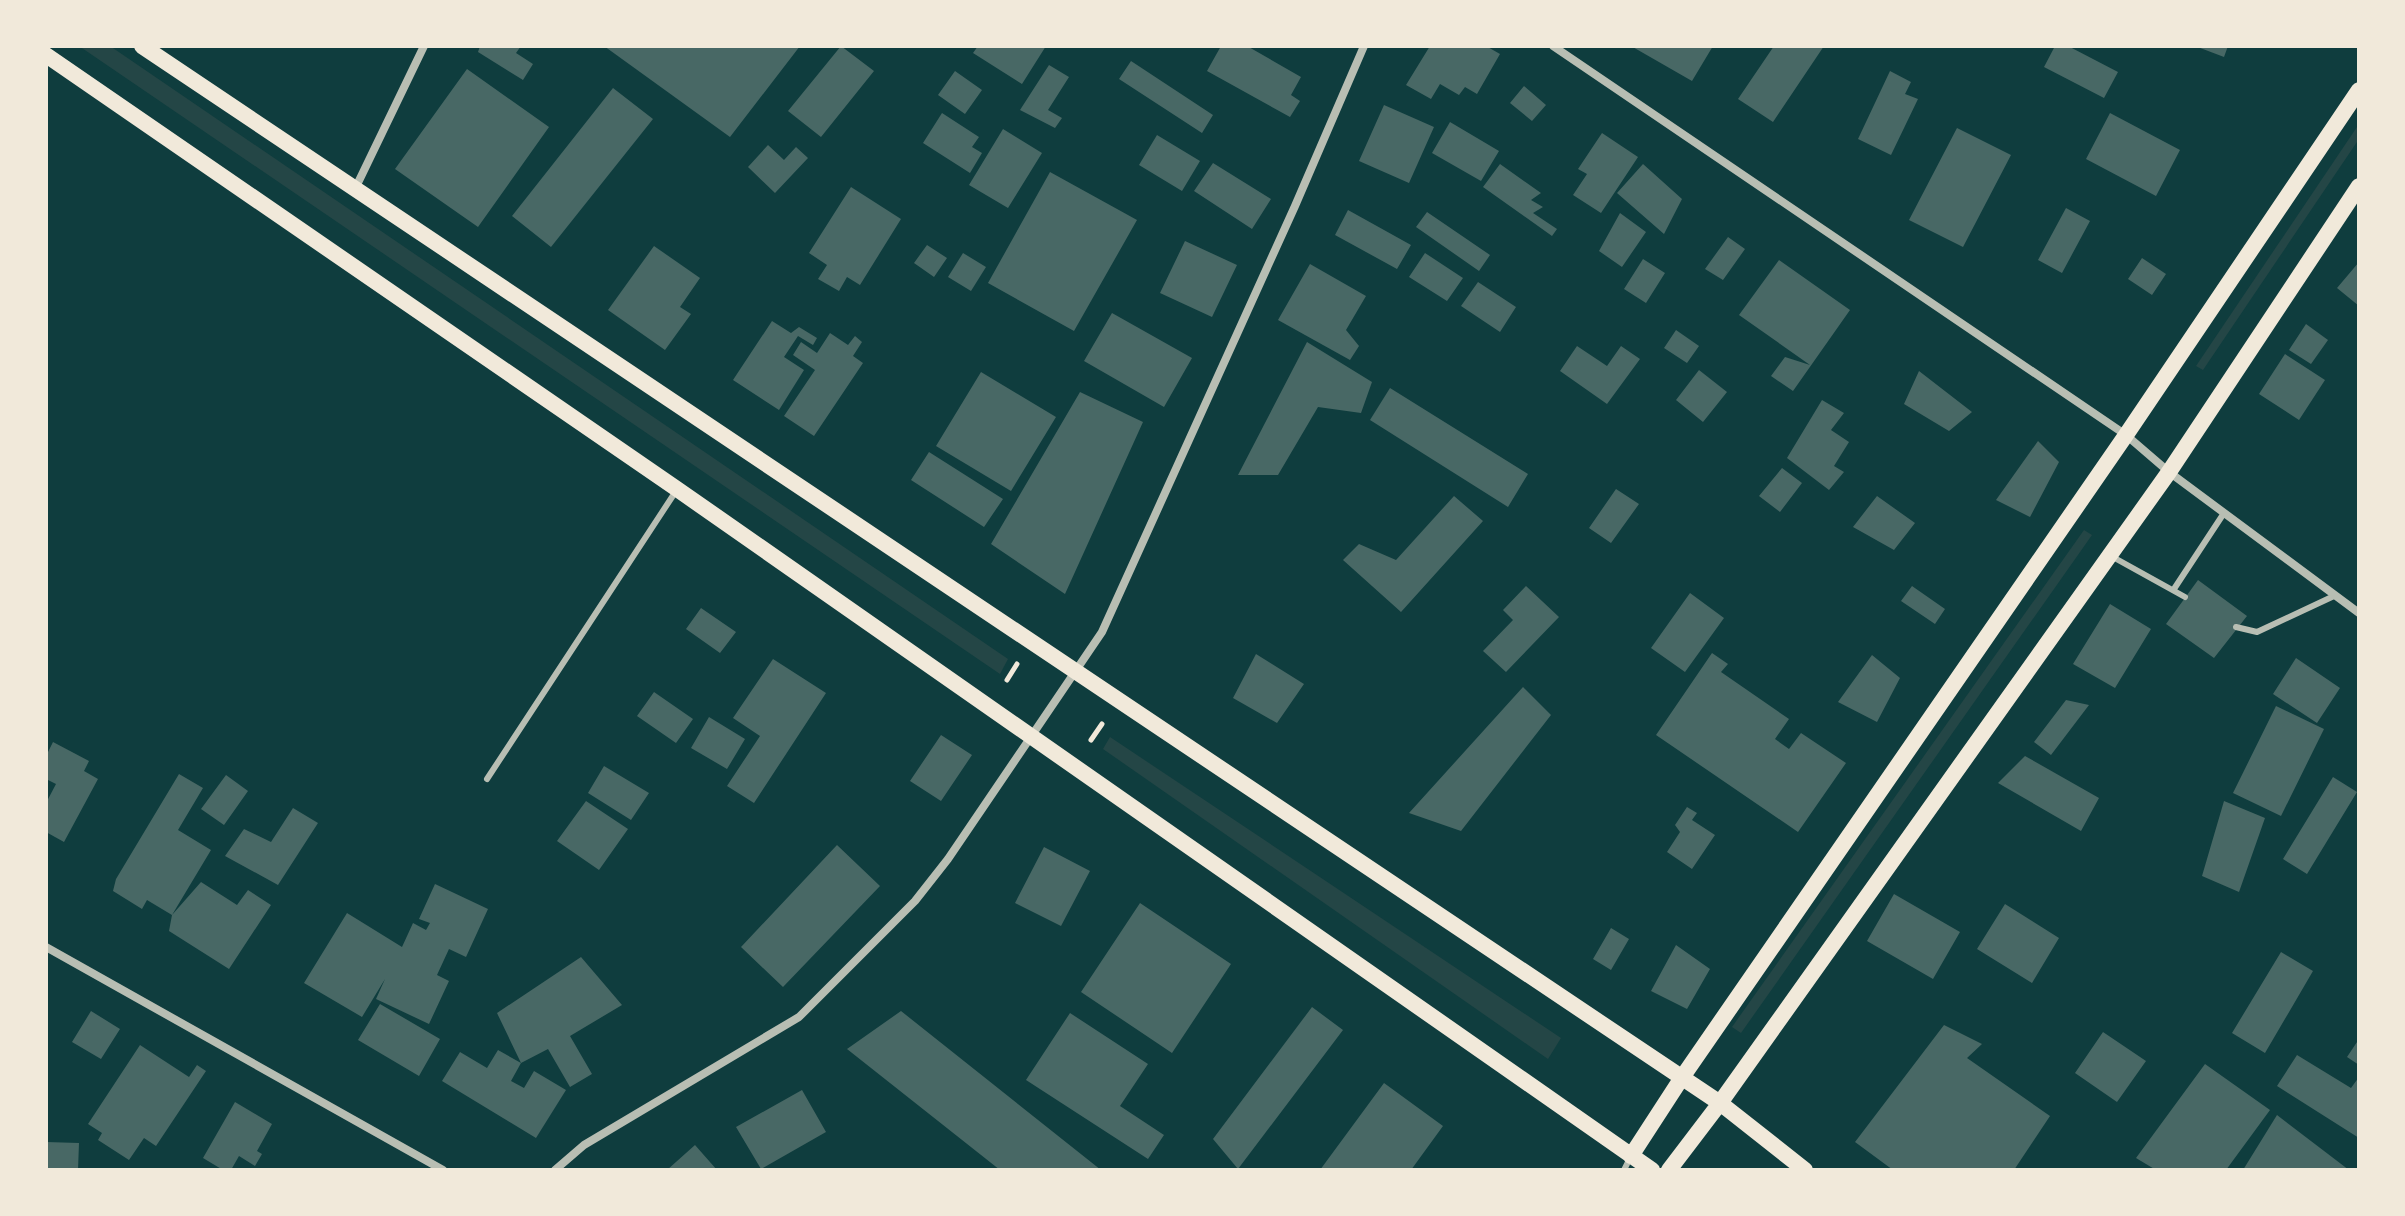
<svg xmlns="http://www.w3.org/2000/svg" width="2405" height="1216" viewBox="0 0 2405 1216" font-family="'Noto Serif',serif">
<rect width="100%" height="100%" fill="#0f3d3e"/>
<path fill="#244646" d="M79,46h31l898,613 -8,15z
M2359,124v15l-156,231 -7,-4z
M2084,530l8,5 -351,498 -9,-6z
M1110,737l451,301 -13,21 -445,-310z"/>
<path fill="#486865" d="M480,46h41l-5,7 17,11 -10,16 -45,-28z
M604,46h196l-70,91z
M841,46l33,25 -53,66 -33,-26z
M978,46h68l-24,38 -49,-31z
M1221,46h26l54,31 -10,18 9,6 -10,16 -83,-46z
M1430,46h56l14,8 -23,40 -12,-7 -6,8 -19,-11 -9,15 -25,-14z
M1631,46h82l-21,35z
M1774,46h50l-51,76 -35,-23z
M2055,46h13l50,26 -14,26 -60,-31z
M2195,46h33l-4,11z
M1131,61l82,54 -11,18 -83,-54z
M1049,65l20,12 -21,33 14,8 -7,10 -35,-18z
M467,69l82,58 -71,100 -83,-58z
M955,71l27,19 -17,24 -27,-19z
M1890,71l21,11 -6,12 13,5 -27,56 -33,-16z
M1524,86l22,19 -14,16 -22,-18z
M613,88l40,31 -102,128 -39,-31z
M1384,105l50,22 -25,56 -50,-22z
M942,113l37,24 -7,10 10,6 -12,20 -47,-30z
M2110,113l70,37 -24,46 -70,-37z
M1450,122l49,29 -18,30 -49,-28z
M1957,128l54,27 -48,92 -54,-27z
M1003,129l39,24 -34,55 -39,-23z
M1602,133l36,24 -37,56 -28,-18 14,-21 -9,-5z
M1157,135l43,26 -18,30 -43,-26z
M768,145l16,15 12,-13 12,11 -33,35 -27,-26z
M1213,163l58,36 -19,30 -58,-38z
M1500,164l41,29 -10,7 12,7 -10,6 24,16 -5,7 -69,-49z
M1643,164l39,35 -18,35 -47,-41z
M1050,172l87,48 -63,111 -86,-48z
M851,187l50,32 -41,66 -13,-8 -8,14 -21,-12 9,-14 -18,-12z
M2066,208l24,13 -28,52 -24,-13z
M1348,210l63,35 -14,24 -62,-34z
M1427,212l63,43 -11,16 -63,-44z
M1620,213l26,19 -24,35 -23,-16z
M1728,237l17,12 -22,31 -18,-11z
M1185,241l52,24 -25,52 -52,-24z
M927,245l20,13 -13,19 -20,-14z
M654,246l46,32 -20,29 11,7 -26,36 -57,-40z
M963,253l23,14 -15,24 -23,-14z
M1425,253l38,25 -16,23 -38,-24z
M2142,258l24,16 -14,21 -24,-16z
M1643,259l22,14 -19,30 -22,-14z
M1779,260l71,50 -57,81 -22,-15 14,-19 25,8 -71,-50z
M2359,262v44l-22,-18z
M1310,264l56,32 -20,34 13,16 -9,14 -72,-40z
M1478,282l38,25 -16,25 -39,-26z
M1112,313l80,45 -28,49 -80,-46z
M772,321l19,12 8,-6 18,11 -4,7 -15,-9 -14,21 20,13 -25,40 -46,-30z
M2306,324l22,16 -17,24 -22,-14z
M1676,330l23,16 -12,17 -23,-15z
M830,333l18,12 7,-9 7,6 -9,14 10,7 -49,73 -30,-20 31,-46 -22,-15 8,-13 16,11z
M1307,342l65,40 -11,31 -43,-6 -40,68h-40z
M1577,346l30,20 14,-20 19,13 -33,45 -47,-33z
M2285,354l40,26 -26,40 -40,-26z
M1699,370l28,22 -24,30 -27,-22z
M1919,371l53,41 -23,19 -45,-27z
M981,372l75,45 -45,74 -75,-45z
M1390,388l138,86 -20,33 -138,-87z
M1080,392l63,30 -78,172 -74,-50z
M1822,400l22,13 -13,17 18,12 -15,24 10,6 -15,18 -42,-32z
M2038,441l21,21 -29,55 -34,-17z
M929,452l74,47 -19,28 -73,-47z
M1782,468l20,15 -22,29 -21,-16z
M1616,489l23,15 -28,39 -22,-15z
M1454,496l29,25 -82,91 -58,-52 16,-16 37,16z
M1877,496l38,27 -21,27 -41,-23z
M2198,580l49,36 -33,42 -48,-34z
M1526,586l33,31 -53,55 -23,-21 30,-31 -10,-10z
M1912,586l33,23 -10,15 -34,-23z
M1690,593l34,25 -39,54 -34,-24z
M2110,604l41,25 -36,59 -42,-24z
M701,608l35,24 -16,21 -34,-24z
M1712,653l16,11 -7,8 68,47 -14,20 14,10 12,-16 45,30 -48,69 -142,-97z
M1256,654l48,30 -27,39 -44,-25z
M1872,655l28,23 -23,44 -39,-20z
M2296,658l44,30 -23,35 -44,-29z
M773,659l53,34 -72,110 -27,-17 33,-50 -27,-18z
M1523,687l28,28 -90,116 -52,-18z
M654,692l39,27 -17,24 -39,-27z
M2066,700l23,5 -38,50 -17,-13z
M2276,706l48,23 -43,87 -48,-23z
M709,717l36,22 -18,30 -36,-21z
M941,735l31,20 -31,46 -31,-20z
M53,742l36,19 -5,10 14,8 -34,63 -18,-10v-29l10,-19 -10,-5v-23z
M2025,756l74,42 -18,33 -83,-48z
M604,766l45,27 -18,27 -43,-27z
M179,774l24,14 -25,42 33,20 -39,65 -25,-15 -5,9 -29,-18 3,-12z
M226,775l22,16 -24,34 -23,-16z
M2333,777l24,15 -50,82 -24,-15z
M586,801l42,28 -29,41 -42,-29z
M2224,801l41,17 -26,74 -37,-16z
M1687,807l10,6 -5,7 23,15 -23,34 -25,-17 13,-20 -5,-7z
M293,808l25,15 -40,62 -53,-29 19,-27 27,13z
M837,845l43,41 -97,101 -42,-40z
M1044,847l46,24 -29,55 -46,-23z
M201,882l36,23 11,-15 23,15 -42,64 -60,-38 3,-16z
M435,884l53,25 -22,48 -17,-8 -12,26 12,6 -20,43 -53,-25 9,-20 -23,38 -58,-34 43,-70 55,34 11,-24 13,7 4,-7 -11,-4z
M1894,894l66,38 -27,47 -66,-38z
M1140,903l91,61 -59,89 -91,-61z
M2005,904l54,34 -27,45 -55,-34z
M1611,928l18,11 -18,31 -18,-11z
M1676,945l34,24 -23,40 -36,-18z
M2281,952l32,19 -48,82 -33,-20z
M581,957l41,48 -52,31 22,38 -22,13 -22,-38 -27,14 -24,-50z
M380,1004l60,35 -21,37 -61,-36z
M1312,1007l31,23 -105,139 -25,-30z
M91,1011l29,18 -19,30 -29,-17z
M901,1011l200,159h-101l-153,-121z
M1070,1013l78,51 -28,42 44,29 -16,24 -122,-79z
M1944,1025l38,19 -15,14 83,58 -36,54h-121l-38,-28z
M2103,1032l43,29 -29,41 -42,-29z
M2359,1039v26l-12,-8z
M140,1045l49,32 8,-12 9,6 -50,75 -12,-8 -15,22 -31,-20 4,-7 -14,-9z
M498,1050l23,13 -10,18 13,7 10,-17 32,19 -30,48 -94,-57 18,-29 27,16z
M2297,1055l54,33 8,-11v61l-82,-52z
M2205,1064l65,46 -44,60h-70l-20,-12z
M1384,1083l59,43 -32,44h-91z
M802,1090l24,42 -65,37 -25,-42z
M235,1102l37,22 -15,27 5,3 -7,12 -16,-10 -8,14h-8l-20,-12z
M2277,1115l72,55h-106z
M46,1142l33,1 -1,27h-32z
M695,1145l22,25h-50z"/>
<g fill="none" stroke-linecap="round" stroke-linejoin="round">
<path stroke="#f1e9da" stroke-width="5" d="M1007,680l10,-16
M1091,740l11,-16"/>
<path stroke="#b8beb3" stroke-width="6" d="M2111,556l74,41
M2174,589l50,-76
M2236,627l21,5 77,-36
M487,779l189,-288
M1624,1170l7,-14"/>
<path stroke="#b8beb3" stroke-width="8" d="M1553,46l573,389 43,37 190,141
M355,189l69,-143
M46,947l397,223
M555,1170l29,-25 215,-128 116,-116 33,-42 154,-227 193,-426 69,-160"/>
<path stroke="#f1e9da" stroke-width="16" d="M142,46l1578,1057 85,67
M46,55l631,434 975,681
M1631,1156l50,-77 445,-644 233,-345
M1669,1170l51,-67 449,-631 190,-286"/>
</g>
<rect width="2405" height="1216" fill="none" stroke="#f1e9da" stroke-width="96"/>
</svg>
